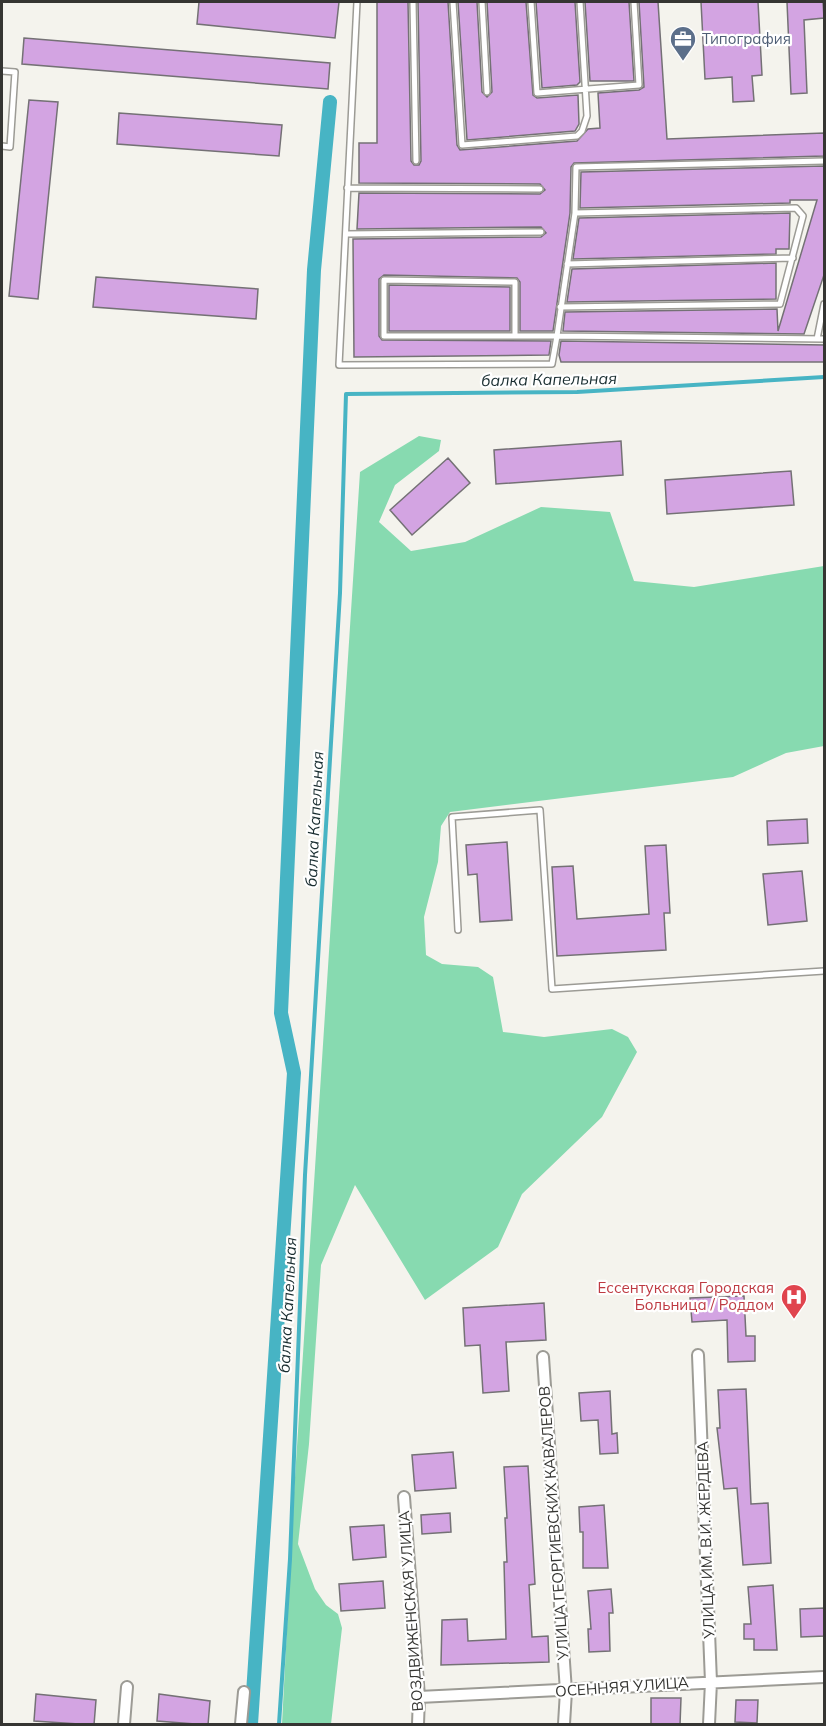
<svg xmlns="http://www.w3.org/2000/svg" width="826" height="1726" viewBox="0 0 826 1726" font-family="Mulish,sans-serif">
<rect width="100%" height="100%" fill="#f4f3ed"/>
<path fill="#87dab0" d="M419,436l22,4 -2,11 -44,34 -16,37 32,29 54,-9 76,-35 69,5 24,69 60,6 130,-21v180l-38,7 -53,24 -283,35 -9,14 -3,36 -14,55 2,38 16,9 36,3 15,10 10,55 41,5 68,-8 16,8 9,15 -35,65 -80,77 -24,53 -73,53 -70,-115 -34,80 -12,179 -11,100 17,45 11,16 12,9 4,14 -11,96h-49l12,-231 66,-1021z"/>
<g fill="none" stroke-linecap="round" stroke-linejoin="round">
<path stroke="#47b4c4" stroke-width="4" d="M279,1724l11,-165 15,-384 35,-582 6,-199 231,-2 247,-15"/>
<path stroke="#47b4c4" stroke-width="14" d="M251,1724l43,-651 -13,-60 33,-743 16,-168"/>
</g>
<path fill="#d3a4e2" stroke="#747175" stroke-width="1.5" d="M199,2h140l-4,36 -138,-14z
M377,2h31l3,159 3,4h5l2,-4 -3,-159h30l9,143 3,5 117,-9 11,-12 12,-1 -2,-35 41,-3 5,-3 -5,-85h19l9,137 157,-6v23l-250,7 -3,4 -1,46 -17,118h-33v-49l-3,-4 -133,-3 -5,4v57l3,4 169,1 -2,14 -195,2 -1,-118 188,-2 5,-4 -5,-6 -184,2 2,-36 181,1 5,-4 -5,-6 -181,-1v-40h18z
M458,2h19l5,90 5,5 5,-5 -5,-90h39l7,93 4,3 41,-3 1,29 -4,7 -108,9z
M536,2h39l5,80 -3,3 -35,3z
M585,2h44l5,79h-44z
M701,2h57l4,73 -10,1 2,25 -21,1 -1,-25 -27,2z
M787,2h36l1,16 -20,2 3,73 -16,1z
M24,38l306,25 -2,26 -306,-25z
M29,100l29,2 -20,197 -29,-3z
M119,113l163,12 -3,31 -162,-12z
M824,166l1,106 -21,62 -241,-3 2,-19 212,-3 1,22 39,-131h-27v3l-210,5 1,-36z
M790,213l-1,36h-13v5l-203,5 6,-41z
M776,263v36l-209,3 5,-33z
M96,277l162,12 -2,30 -163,-12z
M389,285l121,2v44h-121z
M561,341l264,4v17h-264l-2,-7z
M621,441l2,34 -127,9 -2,-34z
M448,458l22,25 -58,52 -22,-25z
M791,471l3,34 -127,9 -2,-34z
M807,819l1,24 -40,2 -1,-24z
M507,842l5,78 -32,2 -3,-48 -9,1 -2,-30z
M666,845l4,68h-6l2,37 -109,6 -5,-89 21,-1 4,53 72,-5 -4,-68z
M802,871l5,50 -39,4 -5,-51z
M744,1296l2,40h9v25l-27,1 -1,-42 -35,2 -2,-24z
M544,1303l2,37 -40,2 3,49 -26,2 -3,-48 -15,1 -2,-38z
M746,1389l5,115 17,-1 3,60 -28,2 -6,-77 -13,1 -7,-61h3l-2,-38z
M610,1391l2,43 5,-1 1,20 -18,1 -2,-34 -17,1 -2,-28z
M453,1452l3,36 -41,3 -3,-36z
M528,1466l7,118 -6,1 3,52 16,-1 1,26 -108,3 1,-45 25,-1 1,22 38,-2 -2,-77h3l-2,-44h2l-3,-51z
M604,1505l4,63h-25v-36h-3l-1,-25z
M450,1513l1,19 -29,2 -1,-19z
M384,1525l2,32 -33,3 -3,-33z
M383,1581l2,27 -44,3 -2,-27z
M773,1585l4,65h-23v-11h-10v-15h7l-3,-37z
M611,1589l2,24h-4l1,38 -21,1 -1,-23h3l-3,-38z
M825,1608v28l-24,1 -1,-28z
M36,1694l60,6 -2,25 -60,-4z
M159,1694l51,7 -2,24 -51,-4z
M651,1698h30l-1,27h-29z
M736,1700h22l-1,23 -22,-1z"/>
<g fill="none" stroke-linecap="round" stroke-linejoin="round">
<g stroke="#9c9b95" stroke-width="8">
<path id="lane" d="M357,2l-18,363 213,-1 5,-28 267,3
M413,2l3,159
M453,2l9,143 115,-9 5,-5 5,-15 -7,-114
M482,2l5,90
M531,2l6,91 102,-8 -5,-83
M2,71l13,1 -5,75 -8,-1
M347,188l193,1
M346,234l195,-2
M567,264l226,-6
M560,307l220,-3 23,-88 -7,-8 -221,5
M515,336v-54l-131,-2v56h173l18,-123 1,-46 248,-6
M817,339l7,-35
M458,930l-6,-113 88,-7 12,179 272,-18"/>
</g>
<g stroke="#9c9b95" stroke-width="14">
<path id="street" d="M698,1355l13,327 -2,42
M543,1357l23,334 -2,33
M404,1497l15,200 -1,27
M419,1697l405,-20
M124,1724l3,-37
M241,1724l3,-32"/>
</g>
<use href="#lane" stroke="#fff" stroke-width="5"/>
<use href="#street" stroke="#fff" stroke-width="10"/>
</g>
<defs>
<g id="office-pin" transform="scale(1.35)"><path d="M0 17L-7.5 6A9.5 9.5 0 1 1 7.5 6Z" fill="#5c6f8a" stroke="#fff"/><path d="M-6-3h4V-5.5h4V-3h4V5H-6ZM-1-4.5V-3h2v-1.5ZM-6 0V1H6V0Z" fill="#fff"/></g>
<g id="hospital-pin" transform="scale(1.35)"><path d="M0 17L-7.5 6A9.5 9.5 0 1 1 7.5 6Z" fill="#e0444e" stroke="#fff"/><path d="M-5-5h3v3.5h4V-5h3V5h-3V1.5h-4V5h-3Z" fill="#fff"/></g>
</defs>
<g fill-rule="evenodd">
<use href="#office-pin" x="683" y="39"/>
<use href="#hospital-pin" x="794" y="1297"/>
</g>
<g text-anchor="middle" stroke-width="4.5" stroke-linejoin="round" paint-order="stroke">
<g font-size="15" fill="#4e5e75" stroke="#fff" text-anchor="start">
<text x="702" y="44">Типография</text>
</g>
<g font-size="15" fill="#be3a42" stroke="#fff" text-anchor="end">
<text x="774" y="1293">Ессентукская Городская<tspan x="774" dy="17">Больница / Роддом</tspan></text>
</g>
<g font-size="15" fill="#353532" stroke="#fff">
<text transform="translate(554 1523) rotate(-94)" y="5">УЛИЦА ГЕОРГИЕВСКИХ КАВАЛЕРОВ</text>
<text transform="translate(706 1540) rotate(-92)" y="5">УЛИЦА ИМ. В.И. ЖЕРДЕВА</text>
<text transform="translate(411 1611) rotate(-94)" y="5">ВОЗДВИЖЕНСКАЯ УЛИЦА</text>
<text transform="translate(622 1687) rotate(-4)" y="5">ОСЕННЯЯ УЛИЦА</text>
</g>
<g font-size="16" font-style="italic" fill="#192d30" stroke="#fff">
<text transform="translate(549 379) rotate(-1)" y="6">балка Капельная</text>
<text transform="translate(314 819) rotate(-87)" y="6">балка Капельная</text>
<text transform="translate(287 1305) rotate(-87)" y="6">балка Капельная</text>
</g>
</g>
<rect width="826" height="1726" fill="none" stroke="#353532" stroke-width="6"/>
</svg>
